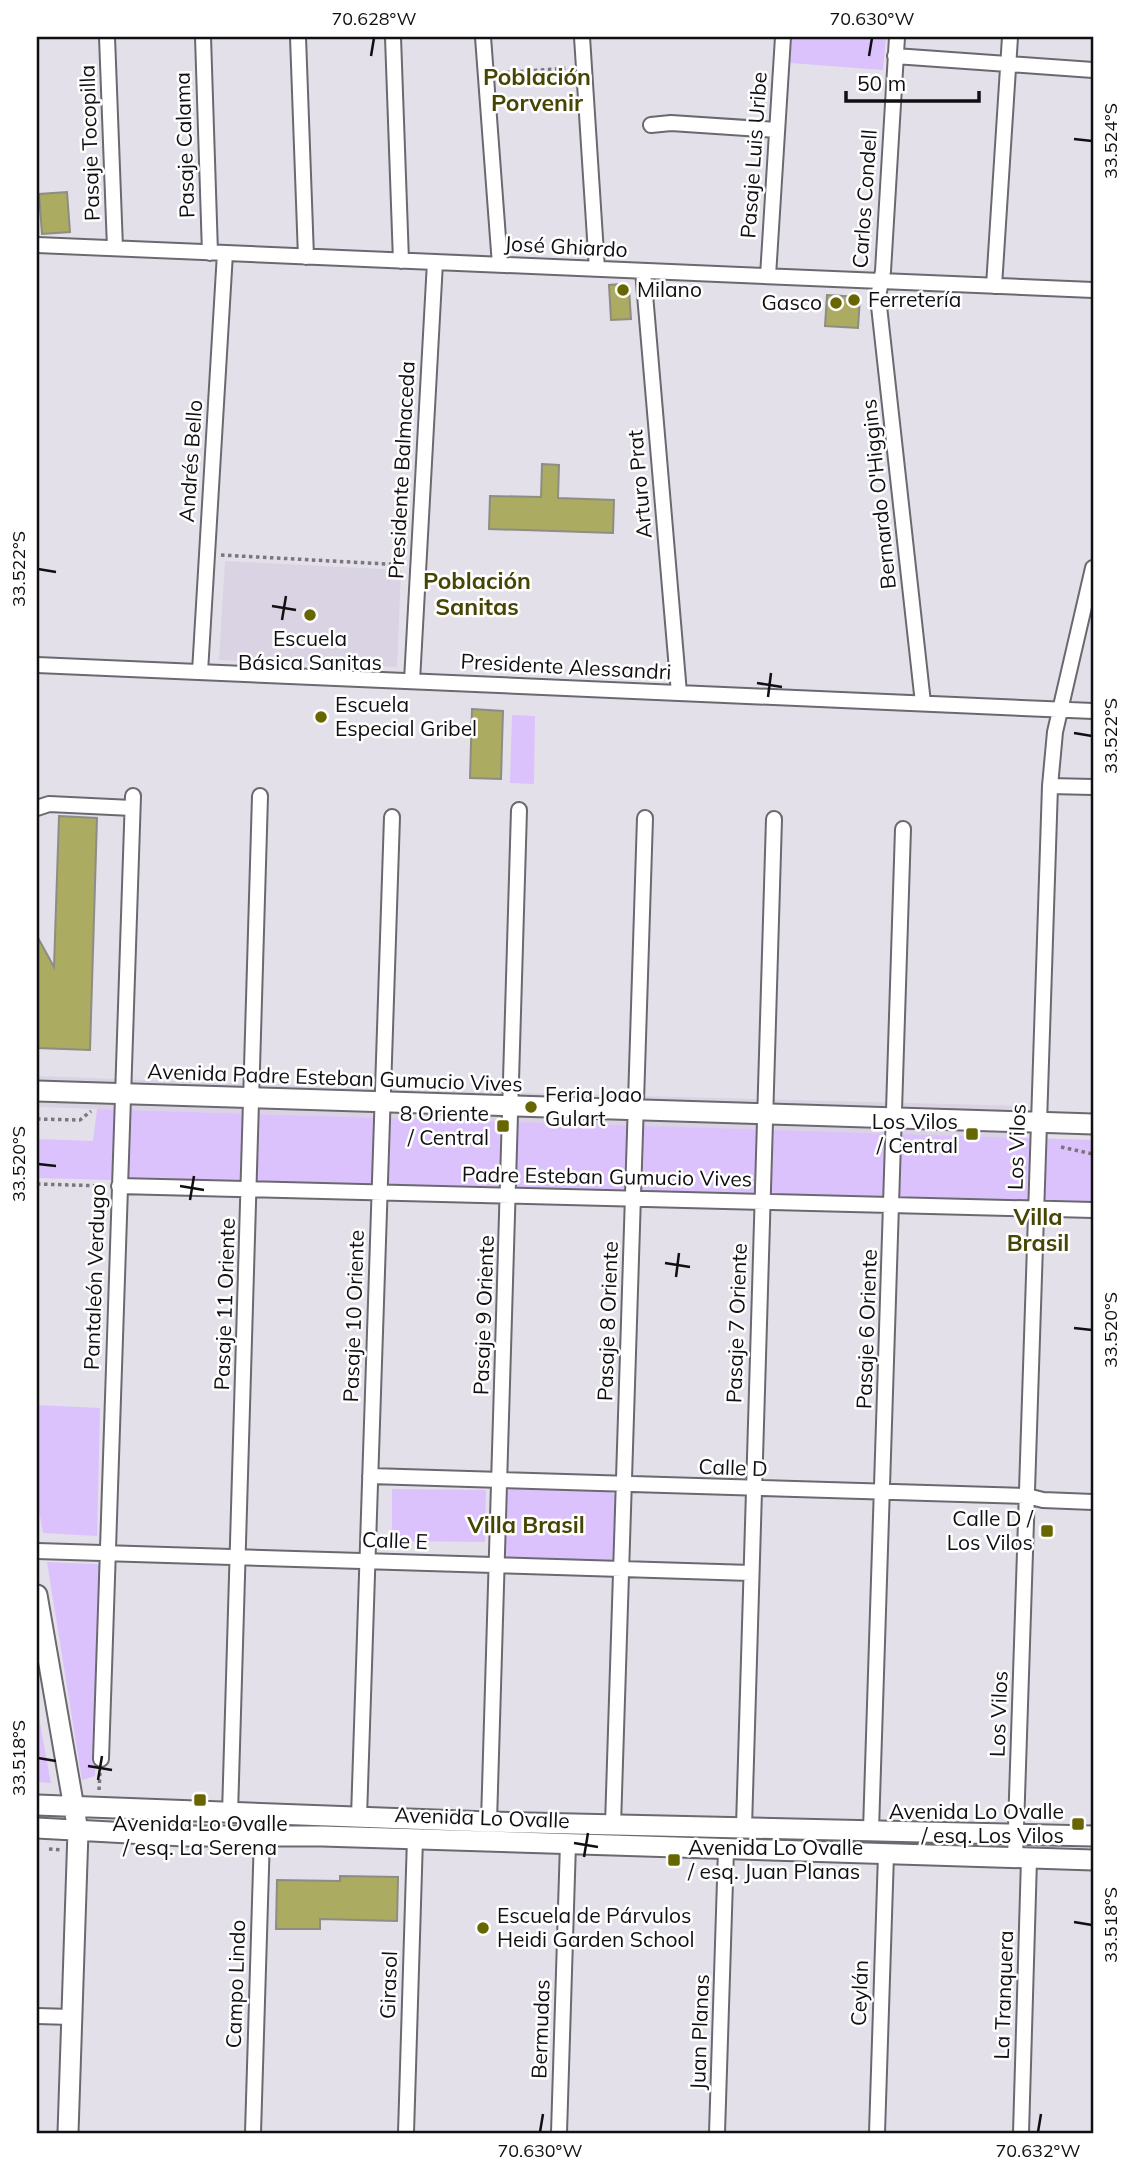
<svg xmlns="http://www.w3.org/2000/svg" width="1130" height="2170" viewBox="0 0 1130 2170" font-family="Mulish,sans-serif">
<rect width="100%" height="100%" fill="#e4e0e9"/>
<path fill="#dad3e3" d="M225,561l176,9 -4,97 -178,-7z
M37,1076l414,15 574,15 -3,32 -182,-5 -803,-26z"/>
<path fill="#dbc2fd" d="M792,37h94l-3,33 -93,-7z
M512,715l23,1 -1,68 -24,-1z
M97,1109l996,31v67l-1056,-29v-39l56,2z
M37,1405l63,3 -3,128 -54,-3 -6,-34z
M511,1488l99,4 6,3 -1,62 -5,7 -101,-2 -5,-7 1,-62z
M392,1489l94,1 -1,52 -93,-1z
M47,1562l50,2 4,3 -6,209 -13,4z
M37,1707l14,76 -14,-1z"/>
<path fill="#abab61" stroke="#8d8d85" stroke-width="2" d="M67,192l3,40 -28,2 -3,-40z
M620,284l9,5 2,30 -20,1 -2,-35z
M827,295l33,2 -2,31 -33,-2z
M542,464l17,1 -1,33 56,2 -1,33 -124,-4 1,-33 51,1z
M472,709l31,2 -2,68 -31,-1z
M59,816l38,2 -7,232 -53,-2v-112l17,31z
M340,1876l58,1 -1,44 -77,-2v10h-44l1,-49 63,1z"/>
<g fill="none" stroke-linecap="round" stroke-linejoin="round">
<g stroke="#6b6870" stroke-width="18">
<path id="street" d="M107,37l8,211
M203,37l7,216
M298,37l8,220
M393,37l8,224
M483,37l17,228
M582,37l15,232
M897,37l-14,234 -5,26 45,406
M895,56l198,14
M651,125l20,-2 106,7
M37,245l1056,45
M643,271l36,422
M768,276l15,-239
M994,286l16,-249
M37,665l1056,46
M200,672l25,-419
M412,681l23,-419
M1050,786l43,1
M37,808l12,-4 83,4
M119,1186l974,24
M370,1476l657,20 16,4 50,2
M37,1551l714,22
M101,1759l32,-963
M230,1814l30,-1018
M359,1817l33,-1000
M489,1822l30,-1012
M613,1825l32,-1007
M744,1827l30,-1008
M871,1830l32,-1001
M1015,1858l35,-1072 5,-54 38,-164
M37,2016l34,1
M253,2133l9,-297
M406,2133l9,-295
M559,2133l9,-290
M717,2133l9,-284
M877,2133l9,-279
M1021,2133l8,-274"/>
</g>
<g stroke="#6b6870" stroke-width="23">
<path id="secondary" d="M37,1091l1056,33
M37,1595l41,236 -10,302
M37,1805l452,17 604,14
M37,1828l147,8h138l771,24"/>
</g>
<path stroke="#79777d" stroke-width="3.5" stroke-dasharray="3.5 3.5" stroke-linecap="butt" d="M499,73l69,-5
M221,555l184,10
M37,1119l43,1 11,-9
M1061,1147l32,7
M37,1184l68,2
M99,1790l1,-17
M49,1849l13,1"/>
<use href="#street" stroke="#fff" stroke-width="14"/>
<use href="#secondary" stroke="#fff" stroke-width="19"/>
</g>
<path fill="none" stroke="#100f12" stroke-width="2.5" d="M371,56l3,-18M869,56l3,-18M1074,139l18,2M38,569l18,3M272,606l24,4M282,620l4,-24M757,683l25,4M768,697l3,-24M1074,733l18,3M38,1164l18,2M180,1186l24,4M190,1200l4,-24M665,1263l25,4M676,1277l3,-24M1074,1328l18,2M38,1758l18,3M88,1766l24,4M98,1780l4,-24M574,1843l24,4M584,1857l4,-24M1074,1922l18,3M540,2132l3,-18M1038,2132l3,-18"/>
<g fill="#686600" stroke="#fff" stroke-width="2.5">
<circle cx="623" cy="290" r="7"/>
<circle cx="854" cy="300" r="7"/>
<circle cx="836" cy="303" r="7"/>
<circle cx="310" cy="615" r="7"/>
<circle cx="321" cy="717" r="7"/>
<circle cx="531" cy="1107" r="7"/>
<rect x="496" y="1119" width="14" height="14" rx="3.5"/>
<rect x="965" y="1127" width="14" height="14" rx="3.5"/>
<rect x="1040" y="1524" width="14" height="14" rx="3.5"/>
<rect x="193" y="1793" width="14" height="14" rx="3.5"/>
<rect x="1071" y="1817" width="14" height="14" rx="3.5"/>
<rect x="667" y="1853" width="14" height="14" rx="3.5"/>
<circle cx="483" cy="1928" r="7"/>
</g>
<g text-anchor="middle" stroke-width="5" stroke-linejoin="round" paint-order="stroke">
<g font-size="21" fill="#100f12" stroke="#fff">
<text transform="translate(90 143) rotate(-92)" y="7">Pasaje Tocopilla</text>
<text transform="translate(185 145) rotate(-92)" y="7">Pasaje Calama</text>
<text transform="translate(754 155) rotate(-86)" y="7">Pasaje Luis Uribe</text>
<text transform="translate(865 199) rotate(-86)" y="7">Carlos Condell</text>
<text transform="translate(566 247) rotate(3)" y="7">José Ghiardo</text>
<text transform="translate(191 461) rotate(-86)" y="7">Andrés Bello</text>
<text transform="translate(402 470) rotate(-87)" y="7">Presidente Balmaceda</text>
<text transform="translate(640 484) rotate(-95)" y="7">Arturo Prat</text>
<text transform="translate(879 494) rotate(-96)" y="7">Bernardo O'Higgins</text>
<text transform="translate(566 667) rotate(3)" y="7">Presidente Alessandri</text>
<text transform="translate(335 1078) rotate(2)" y="7">Avenida Padre Esteban Gumucio Vives</text>
<text transform="translate(1017 1147) rotate(-88)" y="7">Los Vilos</text>
<text transform="translate(607 1177) rotate(1)" y="7">Padre Esteban Gumucio Vives</text>
<text transform="translate(95 1277) rotate(-88)" y="7">Pantaleón Verdugo</text>
<text transform="translate(225 1304) rotate(-88)" y="7">Pasaje 11 Oriente</text>
<text transform="translate(484 1315) rotate(-88)" y="7">Pasaje 9 Oriente</text>
<text transform="translate(354 1316) rotate(-88)" y="7">Pasaje 10 Oriente</text>
<text transform="translate(608 1321) rotate(-88)" y="7">Pasaje 8 Oriente</text>
<text transform="translate(737 1323) rotate(-88)" y="7">Pasaje 7 Oriente</text>
<text transform="translate(867 1329) rotate(-88)" y="7">Pasaje 6 Oriente</text>
<text transform="translate(733 1468) rotate(2)" y="7">Calle D</text>
<text transform="translate(395 1541) rotate(2)" y="7">Calle E</text>
<text transform="translate(999 1714) rotate(-88)" y="7">Los Vilos</text>
<text transform="translate(482 1818) rotate(2)" y="7">Avenida Lo Ovalle</text>
<text transform="translate(236 1984) rotate(-88)" y="7">Campo Lindo</text>
<text transform="translate(389 1985) rotate(-88)" y="7">Girasol</text>
<text transform="translate(860 1993) rotate(-88)" y="7">Ceylán</text>
<text transform="translate(1004 1995) rotate(-88)" y="7">La Tranquera</text>
<text transform="translate(541 2029) rotate(-88)" y="7">Bermudas</text>
<text transform="translate(700 2032) rotate(-88)" y="7">Juan Planas</text>
</g>
<g font-size="21" fill="#100f12" stroke="#fff" text-anchor="start">
<text x="637" y="297">Milano</text>
<text x="868" y="307">Ferretería</text>
<text x="822" y="310" text-anchor="end">Gasco</text>
<text x="310" y="646" text-anchor="middle">Escuela<tspan x="310" dy="24">Básica Sanitas</tspan></text>
<text x="335" y="712">Escuela<tspan x="335" dy="24">Especial Gribel</tspan></text>
<text x="545" y="1102">Feria Joao<tspan x="545" dy="24">Gulart</tspan></text>
<text x="489" y="1121" text-anchor="end">8 Oriente<tspan x="489" dy="24">/ Central</tspan></text>
<text x="958" y="1129" text-anchor="end">Los Vilos<tspan x="958" dy="24">/ Central</tspan></text>
<text x="1033" y="1526" text-anchor="end">Calle D /<tspan x="1033" dy="24">Los Vilos</tspan></text>
<text x="1064" y="1819" text-anchor="end">Avenida Lo Ovalle<tspan x="1064" dy="24">/ esq. Los Vilos</tspan></text>
<text x="200" y="1831" text-anchor="middle">Avenida Lo Ovalle<tspan x="200" dy="24">/ esq. La Serena</tspan></text>
<text x="688" y="1855">Avenida Lo Ovalle<tspan x="688" dy="24">/ esq. Juan Planas</tspan></text>
<text x="497" y="1923">Escuela de Párvulos<tspan x="497" dy="24">Heidi Garden School</tspan></text>
</g>
<g font-size="23" font-weight="bold" fill="#464503" stroke="#fff">
<text x="537" y="85">Población<tspan x="537" dy="26">Porvenir</tspan></text>
<text x="477" y="589">Población<tspan x="477" dy="26">Sanitas</tspan></text>
<text x="1038" y="1225">Villa<tspan x="1038" dy="26">Brasil</tspan></text>
<text x="526" y="1533">Villa Brasil</text>
</g>
</g>
<rect width="1130" height="2170" fill="none" stroke="#ffffff" stroke-width="77"/>
<path d="M846 91v10h133v-10" fill="none" stroke="#100f12" stroke-width="3.5"/>
<text x="857" y="91" font-size="21" fill="#100f12" stroke="#ffffff" stroke-width="5" paint-order="stroke">50 m</text>
<rect x="38" y="38" width="1054" height="2094" fill="none" stroke="#100f12" stroke-width="2.5"/>
<g font-size="18" text-anchor="middle" fill="#100f12">
<text x="374" y="25">70.628°W</text>
<text x="872" y="25">70.630°W</text>
<text transform="translate(1111 141) rotate(-90)" y="6">33.524°S</text>
<text transform="translate(19 569) rotate(-90)" y="6">33.522°S</text>
<text transform="translate(1111 736) rotate(-90)" y="6">33.522°S</text>
<text transform="translate(19 1164) rotate(-90)" y="6">33.520°S</text>
<text transform="translate(1111 1330) rotate(-90)" y="6">33.520°S</text>
<text transform="translate(19 1758) rotate(-90)" y="6">33.518°S</text>
<text transform="translate(1111 1925) rotate(-90)" y="6">33.518°S</text>
<text x="540" y="2157">70.630°W</text>
<text x="1038" y="2157">70.632°W</text>
</g>
</svg>
